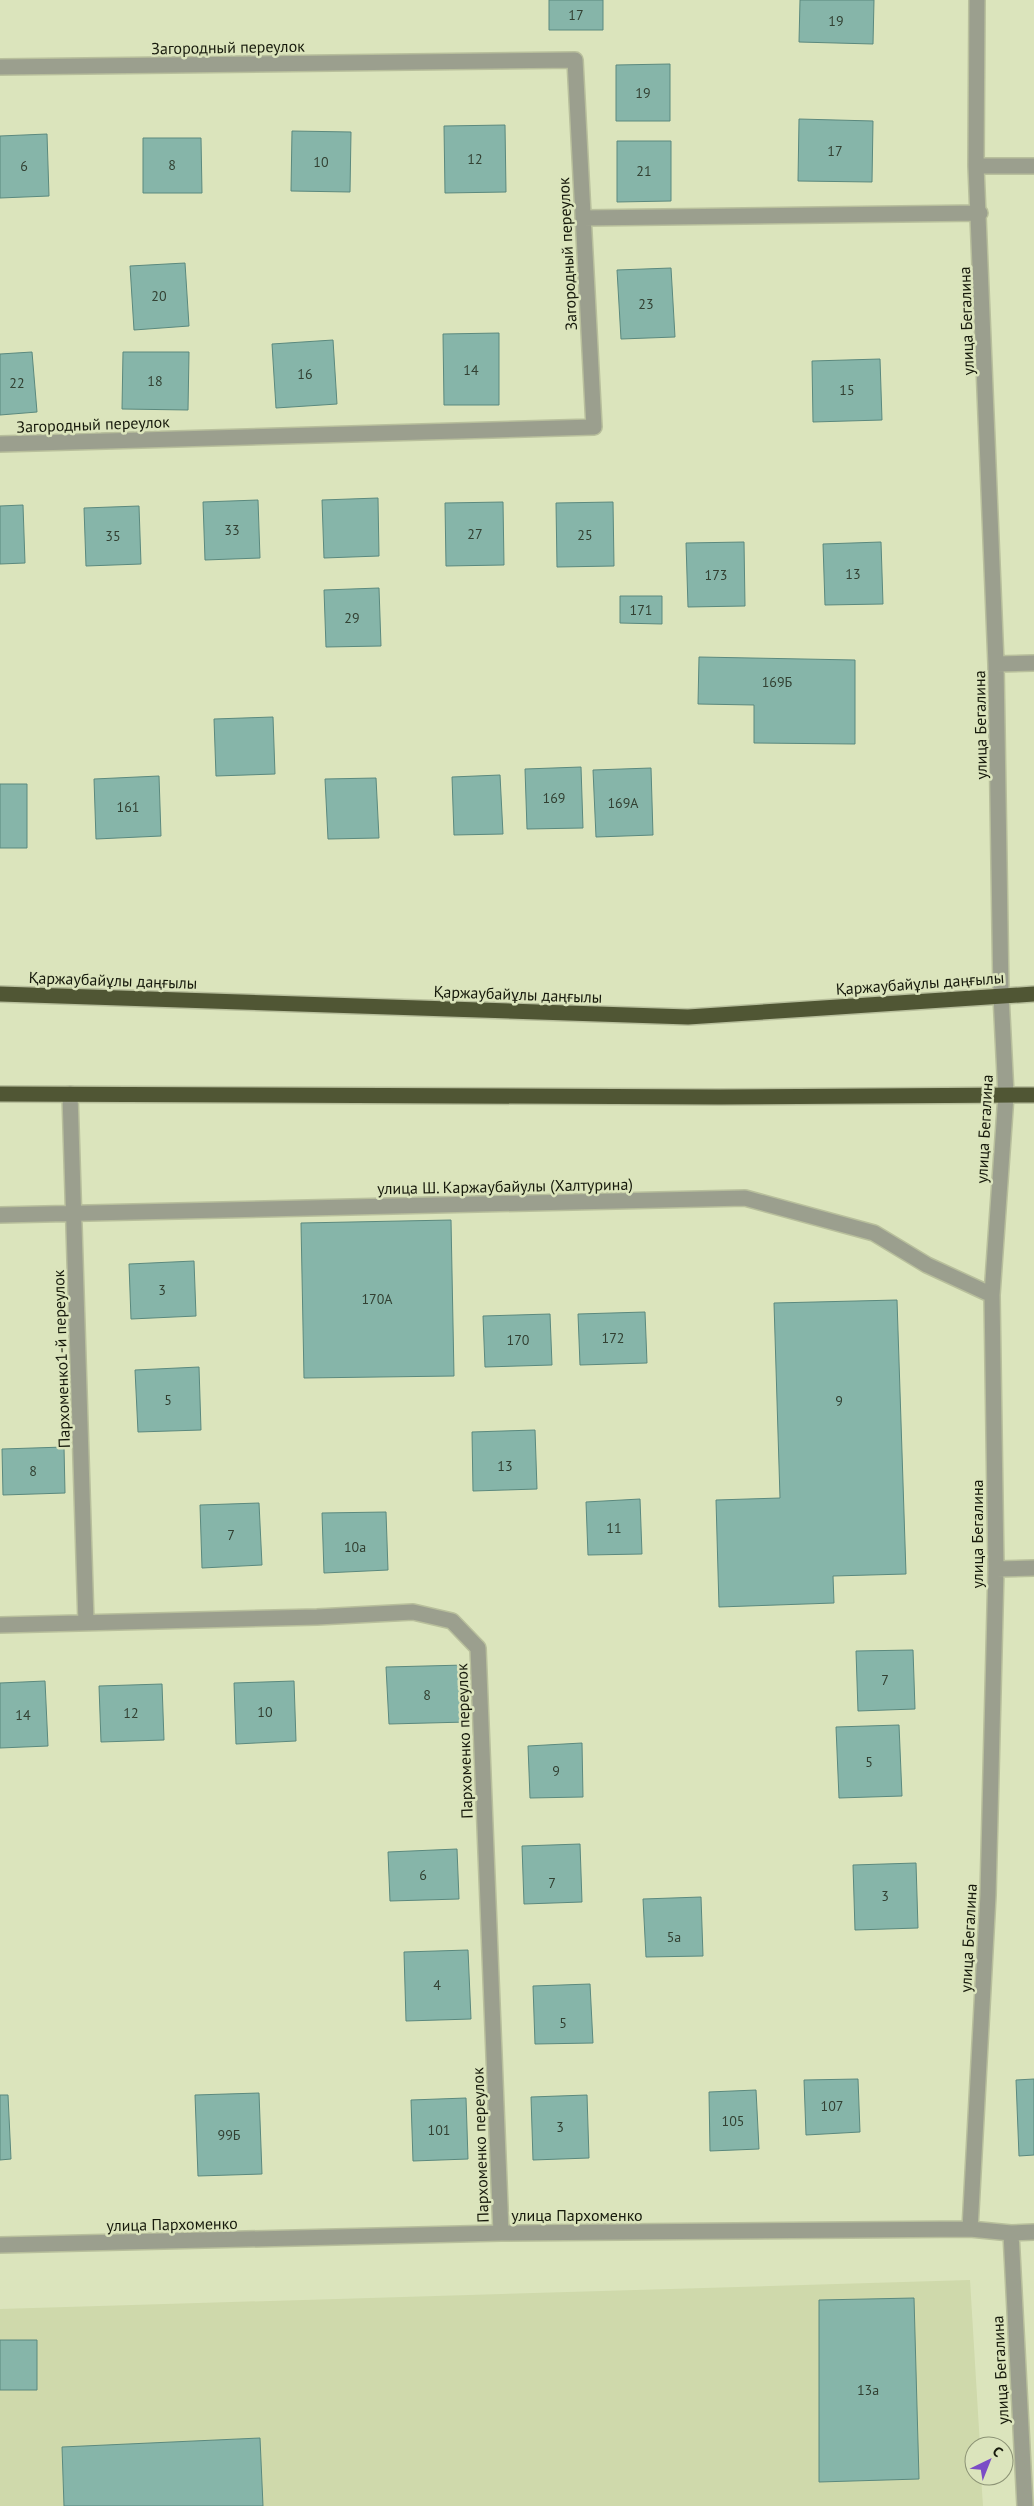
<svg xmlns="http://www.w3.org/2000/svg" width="1034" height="2506" viewBox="0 0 1034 2506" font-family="'PT Sans',sans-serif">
<rect width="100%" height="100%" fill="#dbe4bc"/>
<path fill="#cfd9ab" d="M970,2280l10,166h-6v30h7l2,30h-983v-197z"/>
<path fill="#86b5a9" stroke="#5b897e" d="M549,0h54v30h-54z
M800,0h74l-1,44 -74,-2z
M670,64v57h-54v-56z
M799,119l74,2 -1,61 -74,-1z
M505,125l1,67 -61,1 -1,-67z
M292,131l59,1 -1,60 -59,-1z
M47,134l2,62 -49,2v-62z
M143,138h58l1,55h-59z
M617,141h54v60l-54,1z
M185,263l4,63 -55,4 -4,-64z
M671,268l4,69 -54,2 -4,-69z
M499,333v72h-55l-1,-71z
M333,340l4,64 -61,4 -4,-64z
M32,352l5,60 -37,3v-61z
M123,352h66l-1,58 -66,-1z
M880,359l2,61 -69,2 -1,-61z
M378,498l1,58 -55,2 -2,-58z
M258,500l2,58 -55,2 -2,-58z
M503,502l1,63 -58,1 -1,-63z
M613,502l1,64 -57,1 -1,-64z
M23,505l2,58 -25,1v-58z
M139,506l2,58 -55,2 -2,-58z
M744,542l1,64 -57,1 -2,-64z
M881,542l2,62 -58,1 -2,-61z
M379,588l2,58 -55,1 -2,-57z
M620,596h42v28l-42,-1z
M699,657l156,3v84l-101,-1v-38l-56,-1z
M273,717l2,57 -59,2 -2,-57z
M581,767l2,61 -56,1 -2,-60z
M651,768l2,67 -57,2 -3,-67z
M500,775l3,59 -49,1 -2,-58z
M159,776l2,60 -65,3 -2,-60z
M376,778l3,60 -51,1 -3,-60z
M0,784h27v64h-27z
M451,1220l3,156 -150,2 -3,-155z
M194,1261l2,55 -65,3 -2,-55z
M897,1300l9,274 -73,2 1,27 -115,4 -3,-107 64,-2 -6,-195z
M645,1312l2,51 -67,2 -2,-51z
M550,1314l2,51 -67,2 -2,-51z
M199,1367l2,63 -63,2 -3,-62z
M535,1430l2,59 -64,2 -1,-59z
M64,1447l1,46 -62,2 -1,-46z
M640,1499l2,55 -54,1 -2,-53z
M259,1503l3,62 -60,3 -2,-63z
M386,1512l2,58 -64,3 -2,-60z
M913,1650l2,59 -57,2 -2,-60z
M465,1665l2,57 -78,2 -3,-57z
M45,1681l3,65 -48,2v-65z
M294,1681l2,60 -60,3 -2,-61z
M162,1684l2,56 -63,2 -2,-56z
M899,1725l3,71 -63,2 -3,-71z
M582,1743l1,54 -53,1 -2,-52z
M580,1844l2,58 -58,2 -2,-58z
M457,1849l2,50 -69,2 -2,-49z
M916,1863l2,65 -63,2 -2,-65z
M701,1897l2,59 -57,1 -3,-58z
M468,1950l3,69 -65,2 -2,-69z
M590,1984l3,59 -58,1 -2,-58z
M858,2079l2,53 -54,3 -2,-55z
M1034,2079v76l-15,1 -3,-76z
M756,2090l3,59 -49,2 -1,-59z
M259,2093l3,81 -64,2 -3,-81z
M0,2095h8l3,64 -11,1z
M587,2095l2,63 -56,2 -2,-63z
M466,2098l2,61 -55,2 -2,-61z
M914,2298l5,181 -100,3v-182z
M0,2340h37v50h-37z
M260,2438l3,68h-199l-2,-59z"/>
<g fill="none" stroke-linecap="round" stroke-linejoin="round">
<g stroke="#b8bf9c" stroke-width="18">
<path id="minor" d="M0,67l575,-7 19,367 -594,17
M976,166h58
M583,218l397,-5
M996,664l38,-1
M70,1094l16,529
M0,1215l745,-17 129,35 53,32 65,30
M996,1569l38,-1
M0,1625l317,-8 96,-5 39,9 26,27 23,585
M970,2229l18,-334 8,-326 -4,-274 14,-200 -5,-100 -5,-331 -20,-498 1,-166
M1011,2233l14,273
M0,2245l501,-12 469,-4 41,4 23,-1"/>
</g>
<g stroke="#b8bf9c" stroke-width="18">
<path id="highway" d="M0,994l688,23 346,-23
M0,1094l720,3 314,-2"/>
</g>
<use href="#minor" stroke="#9b9f8e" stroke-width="15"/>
<use href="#highway" stroke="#505634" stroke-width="15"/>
</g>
<g text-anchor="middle" stroke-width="5" stroke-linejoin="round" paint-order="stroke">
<g font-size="14" fill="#324032">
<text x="576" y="20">17</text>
<text x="836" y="26">19</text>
<text x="643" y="98">19</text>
<text x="835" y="156">17</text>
<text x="475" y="164">12</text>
<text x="321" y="167">10</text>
<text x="172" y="170">8</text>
<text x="24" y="171">6</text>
<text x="644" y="176">21</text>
<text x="159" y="301">20</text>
<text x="646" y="309">23</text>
<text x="471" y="375">14</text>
<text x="305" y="379">16</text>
<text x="155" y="386">18</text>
<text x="17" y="388">22</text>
<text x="847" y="395">15</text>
<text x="232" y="535">33</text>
<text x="475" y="539">27</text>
<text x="585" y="540">25</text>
<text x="113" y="541">35</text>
<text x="853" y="579">13</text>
<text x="716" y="580">173</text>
<text x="641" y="615">171</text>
<text x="352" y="623">29</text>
<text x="777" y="687">169Б</text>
<text x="554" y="803">169</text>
<text x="623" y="808">169А</text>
<text x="128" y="812">161</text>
<text x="162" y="1295">3</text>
<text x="377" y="1304">170А</text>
<text x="613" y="1343">172</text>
<text x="518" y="1345">170</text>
<text x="168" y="1405">5</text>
<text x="839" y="1406">9</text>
<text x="505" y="1471">13</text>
<text x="33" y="1476">8</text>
<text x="614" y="1533">11</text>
<text x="231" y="1540">7</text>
<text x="355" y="1552">10а</text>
<text x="885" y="1685">7</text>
<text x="427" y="1700">8</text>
<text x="265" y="1717">10</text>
<text x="131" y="1718">12</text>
<text x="23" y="1720">14</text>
<text x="869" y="1767">5</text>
<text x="556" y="1776">9</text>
<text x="423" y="1880">6</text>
<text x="552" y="1888">7</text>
<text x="885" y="1901">3</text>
<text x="674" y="1942">5а</text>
<text x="437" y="1990">4</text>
<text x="563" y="2028">5</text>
<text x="832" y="2111">107</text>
<text x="733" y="2126">105</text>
<text x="560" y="2132">3</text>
<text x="439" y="2135">101</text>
<text x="229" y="2140">99Б</text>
<text x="868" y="2395">13а</text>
</g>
<g font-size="16" fill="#16190b" stroke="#dbe4bc">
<text transform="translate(228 47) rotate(-1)" y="6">Загородный переулок</text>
<text transform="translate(567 254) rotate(-93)" y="6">Загородный переулок</text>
<text transform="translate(966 321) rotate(-92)" y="6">улица Бегалина</text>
<text transform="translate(93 424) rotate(-2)" y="6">Загородный переулок</text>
<text transform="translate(980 725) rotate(-91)" y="6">улица Бегалина</text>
<text transform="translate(113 980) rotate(2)" y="6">Қаржаубайұлы даңғылы</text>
<text transform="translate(920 983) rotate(-4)" y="6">Қаржаубайұлы даңғылы</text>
<text transform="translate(518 994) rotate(2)" y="6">Қаржаубайұлы даңғылы</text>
<text transform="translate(984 1129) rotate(-87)" y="6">улица Бегалина</text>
<text transform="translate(505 1186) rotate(-1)" y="6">улица Ш. Каржаубайулы (Халтурина)</text>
<text transform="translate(61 1359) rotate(-92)" y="6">Пархоменко1-й переулок</text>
<text transform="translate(977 1534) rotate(-90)" y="6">улица Бегалина</text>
<text transform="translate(464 1741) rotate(-92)" y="6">Пархоменко переулок</text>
<text transform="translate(968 1938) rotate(-87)" y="6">улица Бегалина</text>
<text transform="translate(480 2145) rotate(-92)" y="6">Пархоменко переулок</text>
<text x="577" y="2221">улица Пархоменко</text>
<text transform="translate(172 2224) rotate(-1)" y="6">улица Пархоменко</text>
<text transform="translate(1000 2370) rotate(-93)" y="6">улица Бегалина</text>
</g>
</g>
<g transform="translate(989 2461) rotate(43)"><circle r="24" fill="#dbe4bc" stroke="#8c9375"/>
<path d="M0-4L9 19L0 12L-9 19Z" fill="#7b4dc6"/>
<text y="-8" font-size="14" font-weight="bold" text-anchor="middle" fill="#16190b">С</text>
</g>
</svg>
